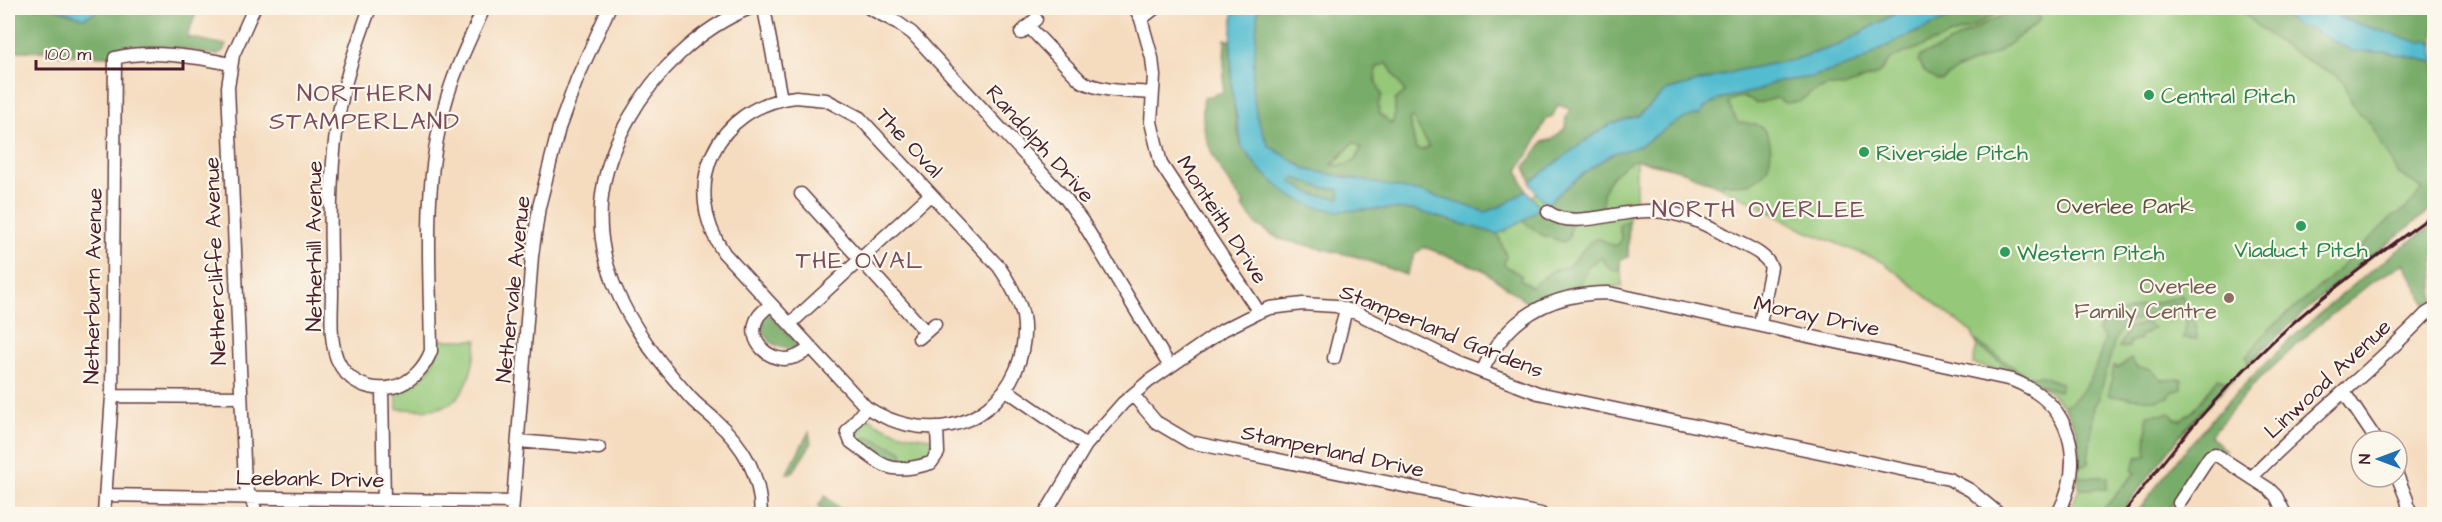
<svg xmlns="http://www.w3.org/2000/svg" width="2442" height="522" viewBox="0 0 2442 522" font-family="'Architects Daughter',sans-serif">
<rect width="100%" height="100%" fill="#fbf7ec"/>
<filter id="ink" filterUnits="userSpaceOnUse"><feTurbulence type="fractalNoise" baseFrequency=".0167" numOctaves="2"/><feDisplacementMap in="SourceGraphic" scale="12" xChannelSelector="R" yChannelSelector="G"/><feConvolveMatrix kernelMatrix="1 2 1 2 8 2 1 2 1" color-interpolation-filters="sRGB"/></filter>
<filter id="wash" filterUnits="userSpaceOnUse"><feTurbulence type="fractalNoise" baseFrequency=".008" numOctaves="4" result="noise"/><feDisplacementMap in="SourceGraphic" scale="24" xChannelSelector="R" yChannelSelector="G"/><feGaussianBlur stdDeviation="1.35" result="paint"/><feColorMatrix in="noise" values="0 0 0 0 0 0 0 0 0 0 0 0 0 0 0 0 0 1.4 0 .05"/><feComposite in="paint" operator="in"/></filter>
<g filter="url(#wash)">
<rect width="100%" height="100%" fill="#f5dcbf"/>
<path fill="#95c879" stroke="#707452" stroke-width="1.5" d="M1946,8h351l137,44v156c-119,86 -229,185 -314,306h-52l11,-25 -1,-22 -1,-36 -13,-25 -17,-16 -26,-15 -48,-11 4,-19 -5,-12 -89,-71 -82,-33 -52,-29 -33,-15 -39,-16 -41,-9v45l-7,6 -1,46 -8,2 2,27 -60,5 -29,15 -52,-37 25,-51 50,-42 98,-51z
M1387,63l19,29 -11,8v15l-3,9 -13,-11 -3,-45z
M1413,117l16,30 -6,3h-7l-7,-31z
M1354,142l7,6 -5,12 -10,5 -14,1z
M439,340h38c-3,21 -7,52 -28,64 -13,8 -37,5 -52,5v-18c27,-9 37,-23 42,-51z
M865,414c17,17 44,22 67,24l1,19 -38,9 -42,-26 5,-8 -1,-7z"/>
<path fill="#78ac69" stroke="#61664a" stroke-width="1.5" fill-rule="evenodd" d="M8,8h46l30,10 20,-10h94l-11,29 39,8 -3,6 -7,4 -51,-9 -47,3 -10,7 -59,-2v-3h-41z
M1258,8h52l17,6 20,-6h558l-65,37 -47,15 -53,10 -74,21 -28,25 -27,8 -26,17 -54,40 -6,-14 18,-25 10,-3 12,-11 1,-11 4,-8 -12,-4 -6,12h-4c-6,9 -7,13 -12,23 -4,11 -13,20 -18,31l8,19 -22,15 -18,7 -64,-20 -114,-22 -39,-24 -12,-27 -5,-31zM1387,63l18,29 -10,8v15l-3,9 -13,-11 -1,-8 4,-10 -6,-15v-12zM1412,117l17,30 -6,3 -7,-1 -7,-30zM1354,142l7,6 -5,12 -10,5h-14z
M1973,8h33l-36,20 -78,30 -14,16 -34,13 -16,-1 -18,7 -11,9 -14,1 -9,-5 -20,6c-7,-9 -20,-8 -28,-1l10,20c6,-2 8,0 13,1 22,0 25,35 12,50 -9,10 -28,14 -40,8l-2,5c-20,-8 -64,-28 -86,-27 -7,0 -13,8 -19,13 -12,11 -15,20 -13,37 -25,6 -41,13 -60,-9l5,2c19,-18 40,-34 62,-48 9,-5 21,-5 31,-10 22,-13 34,-27 60,-31l3,-6 15,-9 38,-8 18,-9 37,-5 45,-14 43,-24z
M2028,8l8,3 4,8 -4,5 -41,30 -37,15 -16,11h-6l-11,-8 -7,-10 2,-6 20,-8 51,-28z
M2238,8h39l21,19h11l43,24 35,1 47,10v145l-100,78 -86,78 -2,-6 23,-28 54,-45 70,-68c13,-6 23,-15 29,-28l-23,-14 -30,-52 -17,-17 -6,-19 -8,-10 -30,-15 -36,-23z
M2324,8h110v37c-31,-1 -82,-22 -110,-37z
M1225,39l6,2 1,51 5,36 5,19 18,23 78,41 48,-2 28,1 84,24 8,22 -2,9 18,11 -2,3 11,8 21,-16 17,-5 21,-24 8,-4 16,8 5,-2 2,-6 -2,-14 9,-3v36l-8,2v12l-9,-1 -10,-12 -12,7 -11,24 -16,2 -29,15 -52,-37 -57,-22 -9,7 -9,21 -48,-18 -79,-18 -23,-15 -14,-18 2,-3c-24,-30 -47,-65 -40,-105l19,-6z
M1295,178l29,10 15,1 1,10 -26,-4 -23,-13v-2z
M1540,207l11,11 20,7 -2,13 -6,4 -21,-7 -19,-14z
M2434,224v84l-9,-4 -21,-41 -32,19 -58,47 -61,56 -43,51 15,14h-17l-42,64h-30c81,-114 185,-210 298,-290z
M2182,295l3,7 -9,2 -3,-1 -9,3v5l-40,13 -10,19 -15,55 -5,8 -6,57 -3,2h-7l-1,-34 -13,-25c29,-19 31,-38 41,-67l-8,-9c23,-25 56,-24 85,-35z
M2188,309l8,19 1,11 -13,-1z
M768,313l32,33 -2,8 -4,-6c-14,1 -23,-2 -29,-15h-7v-7h6l-2,-9z
M2146,323l8,5 -7,4v2h-5l-3,6 -9,2 -1,5 -10,1 10,-20z
M1975,340l51,36h16l20,8 -3,7c-31,-8 -56,-27 -82,-46z
M2131,359l6,9 13,1 12,11 20,-1v10l-10,3 -3,5 -12,3 -46,-4 -2,-2 5,-29 3,3z
M2219,378l8,5 -41,45 -66,86h-21l36,-41 -3,-3 5,-13 9,-1 1,-41 23,-2 5,6 7,1 12,-10z
M809,432l2,12 -18,28 -6,1z
M867,436l35,15 2,14 -9,1 -37,-23z
M2078,477h30l-1,12h-28z
M825,496l21,18h-20l-8,-7z"/>
<path fill="#53bccf" stroke="#4e6e7d" stroke-width="1.5" fill-rule="evenodd" d="M54,8h50l-20,10z
M1234,8h24l-6,80 5,31 12,27 39,24 114,22 64,20 18,-7 22,-15 14,17 -17,14 -25,13 -84,-24 -28,-1 -48,2 -27,-5 -22,-11 -29,-25 -18,-23 -10,-55 -1,-51zM1295,178l29,10 15,1 1,9 -26,-3 -23,-13v-2z
M1905,8h68l-73,31 -43,24 -45,14 -37,5 -18,9 -38,8 -15,9 -3,6c-26,4 -38,18 -60,31 -10,5 -22,5 -31,10 -22,14 -43,31 -62,48 -8,-3 -15,-13 -18,-21l55,-41 26,-17 27,-8 28,-25 74,-21 53,-10 46,-15z
M2277,8h47l22,12 75,23 5,-3 8,5v17l-47,-10 -35,-1 -43,-23 -11,-1z"/>
</g>
<g filter="url(#ink)">
<g fill="none" stroke-linecap="round" stroke-linejoin="round">
<g stroke="#643b41" stroke-width="15">
<path id="minor" d="M254,8l-21,47 -5,32 17,397 12,30
M370,8c-14,38 -28,78 -33,118 -8,55 -7,110 -5,165 0,21 -3,47 5,68 10,23 32,33 56,28 18,-4 32,-20 38,-36 -1,-81 -9,-167 14,-246 9,-34 25,-66 39,-97
M750,8c-52,21 -95,64 -122,112 -60,107 -14,192 60,275 8,10 18,16 27,25 30,27 45,54 46,94
M764,8l17,91
M869,8l29,15 14,10 154,166 16,22 87,144
M1135,8l6,11 11,39 2,18 -3,46 10,42 94,142 2,7
M1141,19l14,-11
M1028,26l53,55c21,11 48,10 71,12
M1021,33l15,-14
M796,97l30,3 34,18 139,149c11,16 20,31 24,49 3,19 0,37 -7,54 -28,63 -96,72 -150,37l-142,-154c-45,-66 -9,-147 72,-156z
M801,194l125,138
M1548,212c25,19 72,-3 104,-1 31,1 56,14 82,29 13,7 31,13 37,27l-11,57
M771,304c-4,4 -10,8 -13,13 -14,24 14,49 37,40 6,-2 11,-6 16,-9
M790,324l140,-129
M919,338l16,-14
M1334,358l12,-49
M1482,372c24,-55 69,-79 127,-79l403,87c60,23 74,79 46,134
M382,389l2,112
M1005,389l81,56
M2344,392l33,49
M1133,395l23,27 34,20 351,72
M112,396l129,1
M866,407l-19,25 4,10c33,24 37,34 80,21l7,-10 -1,-26
M518,441l81,7
M2397,475l10,25 3,14
M2252,477c55,-57 119,-105 174,-163l5,-3 3,3
M106,495l407,7
M2179,503l31,-47 5,-2 54,35 7,7 9,18
M104,514l8,-118 3,-338c31,-9 84,-1 115,6
M512,514l20,-258 7,-49 20,-79 18,-49 32,-71
M1045,514l41,-69 37,-42 26,-22 74,-51 34,-17 13,-5 33,-4 33,2 21,7 104,51 77,29 411,86 21,11 29,24"/>
</g>
<use href="#minor" stroke="#fff" stroke-width="12"/>
<path stroke="#4a1f2b" stroke-width="3" d="M2123,514c56,-75 118,-149 191,-209 39,-32 80,-62 120,-91"/>
</g>
</g>
<g fill="#2e9e5b" stroke="#fbf7ec" stroke-width="2">
<circle cx="2149" cy="95" r="6"/>
<circle cx="1864" cy="152" r="6"/>
<circle cx="2301" cy="226" r="6"/>
<circle cx="2005" cy="252" r="6"/>
</g>
<circle fill="#8d6e63" stroke="#fbf7ec" stroke-width="2" cx="2229" cy="298" r="6"/>
<g text-anchor="middle" stroke-width="4.5" stroke-linejoin="round" paint-order="stroke">
<g font-size="22" fill="#27864d" stroke="#fbf7ec" text-anchor="start">
<text x="2161" y="103">Central Pitch</text>
<text x="1876" y="160">Riverside Pitch</text>
<text x="2301" y="257" text-anchor="middle">Viaduct Pitch</text>
<text x="2017" y="260">Western Pitch</text>
</g>
<g font-size="22" fill="#4a1f2b" stroke="#fbf7ec">
<text transform="translate(910 142) rotate(47)" y="8">The Oval</text>
<text transform="translate(1041 143) rotate(48)" y="8">Randolph Drive</text>
<text transform="translate(1223 219) rotate(57)" y="8">Monteith Drive</text>
<text transform="translate(313 246) rotate(-90)" y="8">Netherhill Avenue</text>
<text transform="translate(214 261) rotate(-92)" y="8">Nethercliffe Avenue</text>
<text transform="translate(92 286) rotate(-89)" y="8">Netherburn Avenue</text>
<text transform="translate(512 289) rotate(-84)" y="8">Nethervale Avenue</text>
<text transform="translate(1817 315) rotate(12)" y="8">Moray Drive</text>
<text transform="translate(1442 330) rotate(22)" y="8">Stamperland Gardens</text>
<text transform="translate(2327 378) rotate(-43)" y="8">Linwood Avenue</text>
<text transform="translate(1333 450) rotate(12)" y="8">Stamperland Drive</text>
<text transform="translate(310 478) rotate(1)" y="8">Leebank Drive</text>
</g>
<g font-size="22" fill="#605242" stroke="#fbf7ec">
<text x="2125" y="213">Overlee Park</text>
</g>
<g font-size="22" fill="#785e54" stroke="#fbf7ec" text-anchor="end">
<text x="2217" y="293">Overlee<tspan x="2217" dy="25">Family Centre</tspan></text>
</g>
<g font-size="24" letter-spacing="1.5" fill="#7c4b5c" stroke="#fbf7ec">
<text x="365" y="101">NORTHERN<tspan x="365" dy="28">STAMPERLAND</tspan></text>
<text x="1759" y="217">NORTH OVERLEE</text>
<text x="860" y="268">THE OVAL</text>
</g>
</g>
<rect width="2442" height="522" fill="none" stroke="#fbf7ec" stroke-width="30"/>
<g transform="translate(2379 459) rotate(270)"><circle r="28" fill="#fbf7ec" stroke="#b4a19f" stroke-width="1.5"/>
<path d="M0-4.5L10 22L0 15L-10 22Z" fill="#1f6fb2"/>
<text y="-9" font-size="16" font-weight="bold" text-anchor="middle" fill="#4a1f2b">N</text>
</g>
<path d="M36 60v9h147v-9" fill="none" stroke="#4a1f2b" stroke-width="3"/>
<text x="45" y="60" font-size="18" fill="#4a1f2b" stroke="#fbf7ec" stroke-width="4.5" paint-order="stroke">100 m</text>
</svg>
